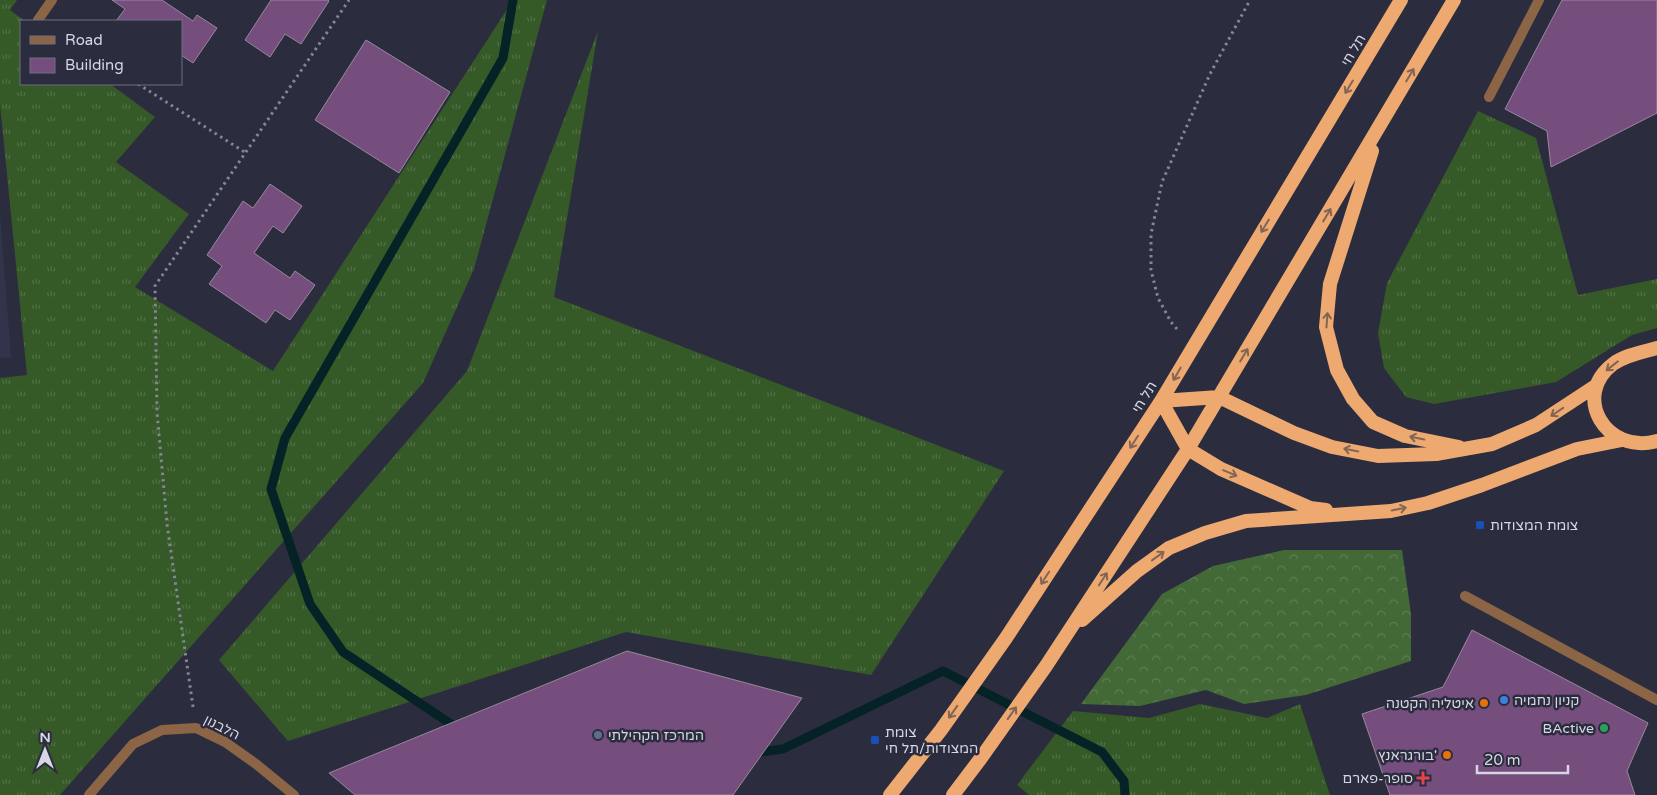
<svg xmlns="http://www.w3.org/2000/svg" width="1657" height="795" viewBox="0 0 1657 795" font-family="'Varela Round','Noto Sans Hebrew',sans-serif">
<defs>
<pattern id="grass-tufts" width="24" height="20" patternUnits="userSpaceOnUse" patternTransform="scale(1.25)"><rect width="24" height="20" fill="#355927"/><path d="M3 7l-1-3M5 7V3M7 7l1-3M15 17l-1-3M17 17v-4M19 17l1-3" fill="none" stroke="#527046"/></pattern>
<pattern id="forest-crowns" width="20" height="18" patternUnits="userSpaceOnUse" patternTransform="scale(1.25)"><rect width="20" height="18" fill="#436936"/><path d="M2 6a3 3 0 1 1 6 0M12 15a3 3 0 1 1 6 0" fill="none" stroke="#5d7e53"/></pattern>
</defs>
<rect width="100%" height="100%" fill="#2b2d3f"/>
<path fill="#32344c" d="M0,215l11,142 -11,1z"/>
<path fill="url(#grass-tufts)" d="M0,0h17l-7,10 15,11h-4v63h89l45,33 -39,45 73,52 -54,73 138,84 240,-371h34l-73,269 -51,114 -363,412h-60v-417l27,-3 -27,-271z
M598,31l-44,266 450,174 -133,204 -245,-43 -338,109 -69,-81 248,-289z
M1478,111l58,27 42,157 79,-16v49l-25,7 -76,47 -122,22 -28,-7 -22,-29 -6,-35 9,-50z
M1200,704l67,14 33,-14 30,91h-301l-12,-10 56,-74 76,7z"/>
<path fill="url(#forest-crowns)" d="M1284,550h118l9,64v47l-105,34 -62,9 -38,-14 -66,16 -59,-2 81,-110 51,-28z"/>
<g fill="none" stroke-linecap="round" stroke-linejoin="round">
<path stroke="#052227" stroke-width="9" d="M460,730l-117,-78 -33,-48 -39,-115 14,-51 218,-380 10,-58
M754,753l29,-4 160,-78 159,81 22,29 1,14"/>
</g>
<path fill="#764e7e" stroke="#97889a" d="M112,0h50l31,21 4,-6 20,13 -24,35 -12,-8v-34h-65l9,-12z
M271,0h57l1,1 -28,43 -16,-10 -15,23 -25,-17z
M1562,0h95v113l-106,54 -4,-36 -42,-22z
M366,40l84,52 -51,81 -84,-53z
M270,184l32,22 -19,27 -10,-7 -19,27 36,25 5,-7 20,14 -25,35 -15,-10 -9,13 -57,-39 13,-18 -15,-11 36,-54 10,7z
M1472,630l176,93 -21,48 8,24h-245l-28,-81 81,-27z
M627,651l175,47 -69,97h-378l-26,-22z"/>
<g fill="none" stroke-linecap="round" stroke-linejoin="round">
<path stroke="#848694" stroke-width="3" stroke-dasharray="2.5 4" stroke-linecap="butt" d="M138,84l108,69
M1177,329l-6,-7 -13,-24 -7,-28v-36l11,-52 48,-108 40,-74
M193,707l-26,-183 -10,-112 -2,-126 194,-286"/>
<path stroke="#8b6546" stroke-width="10" d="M38,20l14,-20
M1489,97l50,-97
M1465,596l192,104"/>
<path stroke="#8b6546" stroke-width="10" d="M89,795l44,-51 29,-14 34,-2 29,14 31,22 38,31"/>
<path stroke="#eda970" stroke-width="14" d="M1372,151l-42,133 -4,43 11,43 16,29 20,23 32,14 54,11
M1657,348c-14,4 -32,7 -44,16 -42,32 -7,91 44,77
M1161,401l58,-4 75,36 38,14 46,9 58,-2 56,-10 44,-19 61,-40
M1161,401l27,48 33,20 89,39 16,2
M1082,620l55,-49 32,-23 36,-15 41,-12 145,-10 37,-8 54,-18 95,-36 45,-9
M890,795l51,-65 65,-92 155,-237 240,-401
M953,795l28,-37 65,-92 142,-217 266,-449"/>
</g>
<defs><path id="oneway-shaft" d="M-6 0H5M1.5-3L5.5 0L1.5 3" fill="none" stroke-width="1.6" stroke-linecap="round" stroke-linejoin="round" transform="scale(1.25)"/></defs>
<g stroke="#826555">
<use href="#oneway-shaft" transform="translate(1410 75) rotate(-59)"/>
<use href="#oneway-shaft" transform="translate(1349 87) rotate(121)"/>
<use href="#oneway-shaft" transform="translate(1327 215) rotate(-59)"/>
<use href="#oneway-shaft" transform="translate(1265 226) rotate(121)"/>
<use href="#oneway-shaft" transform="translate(1327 320) rotate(-86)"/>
<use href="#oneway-shaft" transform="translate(1244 355) rotate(-59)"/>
<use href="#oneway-shaft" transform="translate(1612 366) rotate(142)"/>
<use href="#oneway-shaft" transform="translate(1177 374) rotate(120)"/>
<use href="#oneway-shaft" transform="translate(1557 412) rotate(146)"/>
<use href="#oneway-shaft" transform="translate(1417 438) rotate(-168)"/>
<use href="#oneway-shaft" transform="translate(1134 442) rotate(123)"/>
<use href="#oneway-shaft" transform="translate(1351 450) rotate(-169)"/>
<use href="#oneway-shaft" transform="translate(1230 473) rotate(23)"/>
<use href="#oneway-shaft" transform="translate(1399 509) rotate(-11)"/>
<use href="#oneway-shaft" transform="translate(1158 556) rotate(-36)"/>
<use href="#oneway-shaft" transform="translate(1045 578) rotate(123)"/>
<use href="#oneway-shaft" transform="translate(1103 579) rotate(-57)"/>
<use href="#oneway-shaft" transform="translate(953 712) rotate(125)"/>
<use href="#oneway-shaft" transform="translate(1012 713) rotate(-55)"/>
</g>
<g fill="#1a4fb4" stroke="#2b2d3f" stroke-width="2">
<rect x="1475" y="520" width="10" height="10" rx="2.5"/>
<rect x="870" y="735" width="10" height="10" rx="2.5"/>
</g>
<circle fill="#3f7fe0" stroke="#2b2d3f" stroke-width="2" cx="1504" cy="700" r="5"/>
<g fill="#e8710a" stroke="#2b2d3f" stroke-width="2">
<circle cx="1484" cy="703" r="5"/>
<circle cx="1447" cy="755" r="5"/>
</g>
<circle fill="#2e9e5b" stroke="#2b2d3f" stroke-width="2" cx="1604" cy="728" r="5"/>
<circle fill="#5c6f8a" stroke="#2b2d3f" stroke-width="2" cx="598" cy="735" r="5"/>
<path fill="#e0444e" stroke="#2b2d3f" stroke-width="2" d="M1420.5 770.5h5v5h5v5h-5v5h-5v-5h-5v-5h5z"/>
<g text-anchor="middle" stroke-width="5" stroke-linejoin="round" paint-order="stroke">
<g font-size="14" fill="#d6d7e3" stroke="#2b2d3f">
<text transform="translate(1353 50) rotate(-59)" y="5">תל חי</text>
<text transform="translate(1144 397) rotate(-58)" y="5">תל חי</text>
<text transform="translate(222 727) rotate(27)" y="5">הלבנון</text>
</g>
<g font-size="14" fill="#d6d7e3" stroke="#2b2d3f" text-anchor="start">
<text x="1490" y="530">צומת המצודות</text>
<text x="1514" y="705">קניון נחמיה</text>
<text x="1474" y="708" text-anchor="end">איטליה הקטנה</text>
<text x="1594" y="733" text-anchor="end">BActive</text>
<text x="885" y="737">צומת<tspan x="885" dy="16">המצודות/תל חי</tspan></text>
<text x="608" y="740">המרכז הקהילתי</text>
<text x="1437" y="760" text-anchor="end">בורגראנץ'</text>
<text x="1413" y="783" text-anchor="end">סופר-פארם</text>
</g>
</g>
<rect x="20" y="20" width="162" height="65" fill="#2b2d3f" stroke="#6f7181"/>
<rect x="30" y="36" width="25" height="8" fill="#8b6546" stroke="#6f7181"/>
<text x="65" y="45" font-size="15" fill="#d6d7e3">Road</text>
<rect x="30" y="58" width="25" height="15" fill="#764e7e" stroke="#6f7181"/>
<text x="65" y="70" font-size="15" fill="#d6d7e3">Building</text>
<g transform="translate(45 750)" stroke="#2b2d3f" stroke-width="4" paint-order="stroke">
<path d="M0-4L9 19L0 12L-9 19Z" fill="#d6d7e3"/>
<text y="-8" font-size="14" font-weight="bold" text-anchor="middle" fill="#d6d7e3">N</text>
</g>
<path d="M1477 765v8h91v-8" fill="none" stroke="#d6d7e3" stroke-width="2.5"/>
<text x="1484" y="765" font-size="15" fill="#d6d7e3" stroke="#2b2d3f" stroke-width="4" paint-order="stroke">20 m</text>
</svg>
